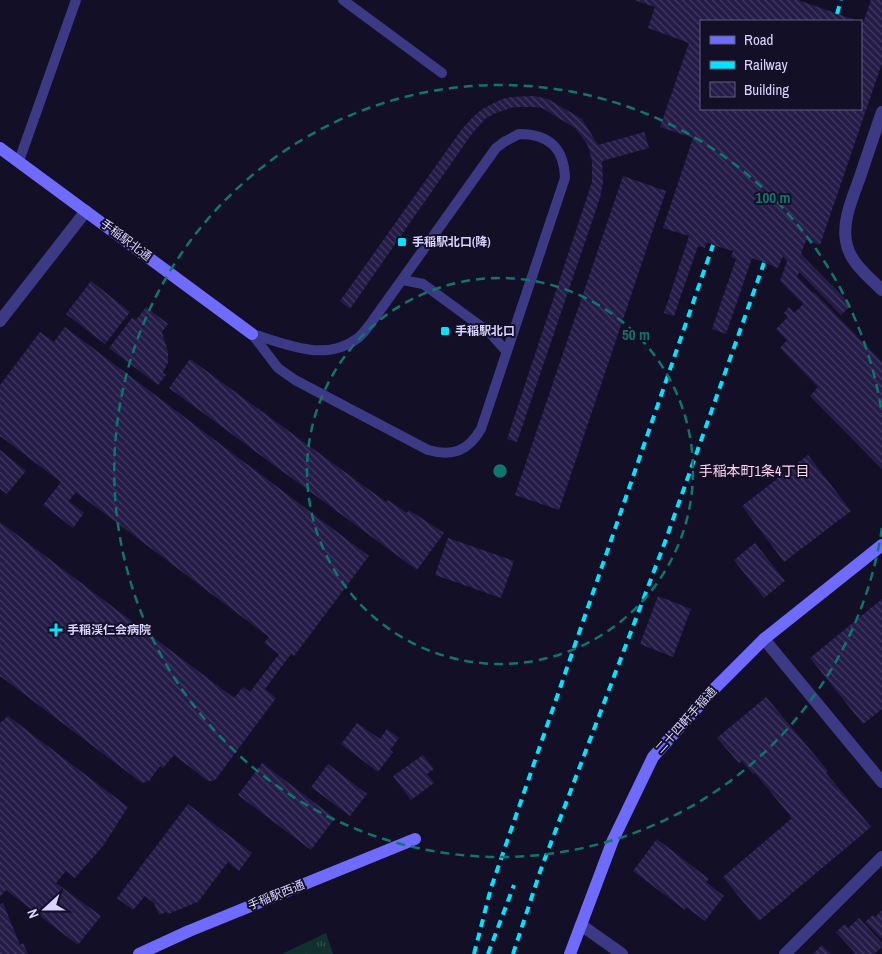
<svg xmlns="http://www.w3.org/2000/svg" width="882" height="954" viewBox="0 0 882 954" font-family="'Archivo Narrow','Noto Sans JP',sans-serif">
<defs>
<pattern id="park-tufts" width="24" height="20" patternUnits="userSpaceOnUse" patternTransform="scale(1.25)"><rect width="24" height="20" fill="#12302f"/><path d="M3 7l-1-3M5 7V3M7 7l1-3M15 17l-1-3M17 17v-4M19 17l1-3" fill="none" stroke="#344d4e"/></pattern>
<pattern id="building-back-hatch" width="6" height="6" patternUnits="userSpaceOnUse" patternTransform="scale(1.25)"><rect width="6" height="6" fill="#241b47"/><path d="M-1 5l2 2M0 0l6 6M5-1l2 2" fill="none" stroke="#433b63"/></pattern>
</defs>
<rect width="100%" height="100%" fill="#130f26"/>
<path fill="url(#park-tufts)" d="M326,933l7,21h-51z"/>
<path fill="url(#building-back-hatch)" d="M634,0h164l60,21h-157v88h160v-87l2,1 8,-23h11v63l-62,182 -14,-5 -5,14 50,51 -10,10 -42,-43 -2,5 16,16 1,-1 68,70v107l-72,-73 8,-9 -38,-39 7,-8 -11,-11 12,-12 -4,-4 5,-6 5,6 9,-9 -23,-23 7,-20 -4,-5 -5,12 -26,-10 -26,76 -14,-5 24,-70 -5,-2 2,-6 -20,-6 -6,-3 -2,6 -7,-2 -24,70 -10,-3 25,-77 -26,-8 30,-90 -33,-11 29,-84 -41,-15 7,-21z
M534,96l14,3 34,20 16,26 46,-13 5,16 -47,13 1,21 -3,16 -83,244 -10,-3 85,-257v-20l-2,-9 -3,-9 -12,-16 -33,-20 -8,-1h-20l-18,6 -10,5 -15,17 -121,174 -10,-8 122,-172 11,-12 9,-8 20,-10 10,-2z
M623,176l43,15 -107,319 -44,-15z
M91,281l39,31 -25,32 -39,-30z
M146,307l22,17 -6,8 6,20v10l-5,11 3,2 -8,10 -49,-37 23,-30 4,2z
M65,327l304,229 -75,100 -3,-2 -26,35 11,9 -60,81 -3,2h-5l-34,-26 -11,13 -3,-2 -11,15 -7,2 -142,-107v-154l234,176 9,-11 7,5 29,-38 -15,-11 5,-6 -193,-145 -7,9 15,12 -11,15 -30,-23 18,-23 -61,-46v-51l40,-53 14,10z
M190,359l196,143 2,-2 19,13 2,-3 35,23 -27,37 -248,-182z
M0,450l26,21 -19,23 -7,-5z
M808,455l43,56 -67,51 -42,-56z
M448,538l66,23 -13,37 -66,-23z
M755,543l30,38 -21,17 -30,-38z
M658,596l33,13 -18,48 -33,-13z
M882,599v110l-19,15 -53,-66z
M766,697l62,74 -2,2 45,54 -112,94 -36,-44 69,-59 -37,-45 -2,1 -11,-13 -3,2 -22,-25z
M8,716l120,91 -25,39 -28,32 -9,-7 -10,12 45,33 -23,29 -72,-55 -6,7v-174z
M357,723l23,16 7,-10 12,9 -9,12 3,2 -15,20 -37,-28z
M423,755l11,14 -7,5 7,9 -23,17 -18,-24z
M262,763l73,55 -24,32 -73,-55z
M328,764l39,30 -17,22 -39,-29z
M188,804l64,49 -13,18 -11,-9 -30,40 -30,12 -2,-2 -7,3 -5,-12 -9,-7 -12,14 -16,-12z
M657,839l52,40 -3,3 18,14 -19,25 -19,-14 -1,3 -52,-39z
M3,903l17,42 3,-2 5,11h-28v-50z
M882,910v29l-17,-17 8,-7 2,2z
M859,918l23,25v4l-8,7h-18l-20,-22 9,-8 3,4z
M822,945l9,9h-18z"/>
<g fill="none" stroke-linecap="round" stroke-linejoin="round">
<path stroke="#3d3a85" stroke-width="10" d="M343,0l99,73
M519,134c30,0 45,14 46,44l-84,251c-13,22 -28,28 -53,21l-133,-70 -17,-12 -26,-34c35,10 73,29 106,4 5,-4 9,-10 13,-15l125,-175 8,-6z
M19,161l57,-161
M403,280l20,4 67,49 17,19"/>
<path stroke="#3d3a85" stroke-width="12" d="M882,112c-7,20 -14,41 -21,62 -7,21 -19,45 -15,67 3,21 22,35 36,49
M0,321l86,-110
M764,639l118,143
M581,925l41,29
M785,954l97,-97"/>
<path stroke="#6f6bff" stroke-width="12" d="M0,148l252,186
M139,954l50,-23 226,-92
M570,954l43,-114 40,-83 61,-68 50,-50 118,-94"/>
<path stroke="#00e5ff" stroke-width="4" stroke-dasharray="8 6" stroke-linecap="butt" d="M837,14l4,-14
M474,954l17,-66 222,-643
M488,954l26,-69
M513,954l28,-85 124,-327 99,-279"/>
</g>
<g fill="none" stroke="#0f766e" stroke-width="2.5" stroke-dasharray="9 6">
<circle cx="500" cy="471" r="193"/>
<path d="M882 528A386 386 0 1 1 882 414"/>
</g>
<g fill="#00e5ff" stroke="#130f26" stroke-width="2">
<rect x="397" y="237" width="10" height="10" rx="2.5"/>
<rect x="440" y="326" width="10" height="10" rx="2.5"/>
<path d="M53.5 622.5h5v5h5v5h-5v5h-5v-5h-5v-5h5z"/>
</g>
<g text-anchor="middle" stroke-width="4" stroke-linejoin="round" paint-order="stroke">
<g font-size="12" fill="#d9d4ff" stroke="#130f26">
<text transform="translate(126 240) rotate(37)" y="4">手稲駅北通</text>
<text transform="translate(686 720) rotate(-48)" y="4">二十四軒手稲通</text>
<text transform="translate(276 895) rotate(-22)" y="4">手稲駅西通</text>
</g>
<g font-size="12" font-weight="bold" fill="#d9d4ff" stroke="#130f26" text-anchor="start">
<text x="412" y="246">手稲駅北口(降)</text>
<text x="455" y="335">手稲駅北口</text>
<text x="67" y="634">手稲渓仁会病院</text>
</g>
<g font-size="14" fill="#ffd6f0" stroke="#130f26">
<text x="754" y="476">手稲本町1条4丁目</text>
</g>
</g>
<circle cx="500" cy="471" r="8" fill="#0f766e" stroke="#130f26" stroke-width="2.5"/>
<g font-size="15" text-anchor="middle" font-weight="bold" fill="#0f766e" stroke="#130f26" stroke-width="4" stroke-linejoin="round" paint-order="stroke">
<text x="773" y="203">100 m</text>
<text x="636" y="340">50 m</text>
</g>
<rect x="700" y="20" width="162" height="90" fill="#130f26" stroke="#625e7d"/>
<rect x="710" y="36" width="25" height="8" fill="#6f6bff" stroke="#625e7d"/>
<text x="744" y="45" font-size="15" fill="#d9d4ff">Road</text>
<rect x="710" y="61" width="25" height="8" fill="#00e5ff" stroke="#625e7d"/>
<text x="744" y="70" font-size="15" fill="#d9d4ff">Railway</text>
<rect x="710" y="82" width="25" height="15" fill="url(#building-back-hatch)" stroke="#625e7d"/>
<text x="744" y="95" font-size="15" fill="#d9d4ff">Building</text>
<g transform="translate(45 909) rotate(249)" stroke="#130f26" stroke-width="4" paint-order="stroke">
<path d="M0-4L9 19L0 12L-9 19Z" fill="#d9d4ff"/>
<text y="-8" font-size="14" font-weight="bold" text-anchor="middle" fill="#d9d4ff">N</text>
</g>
</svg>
